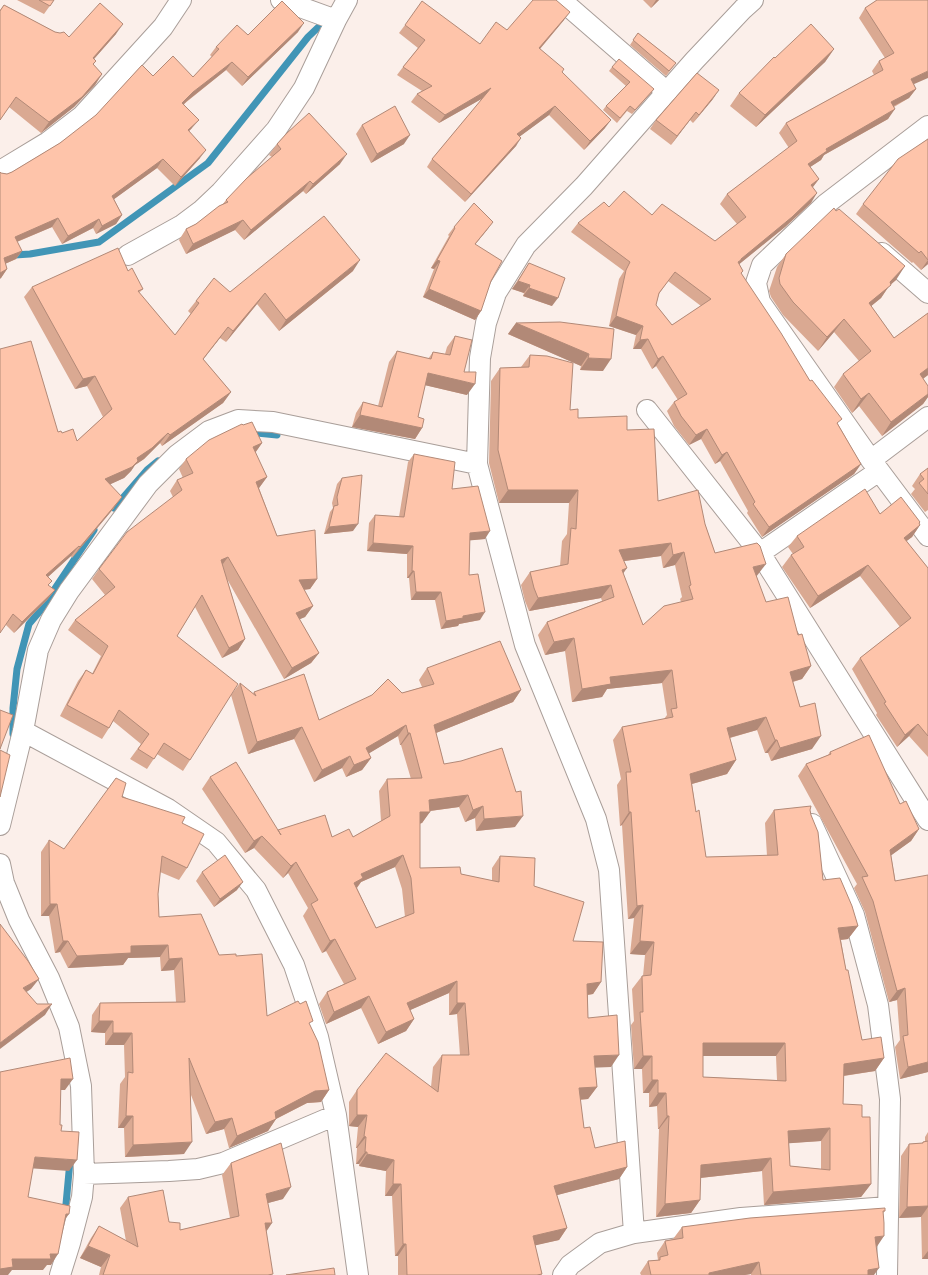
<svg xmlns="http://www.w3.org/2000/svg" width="928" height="1275" viewBox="0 0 928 1275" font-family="Signika,sans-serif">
<rect width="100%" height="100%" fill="#fbefea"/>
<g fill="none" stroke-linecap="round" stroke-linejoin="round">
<path stroke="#4195b6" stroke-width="7" d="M0,256l30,-2 69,-12 109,-79 100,-126 19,-18
M248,432l29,3
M114,508l33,-38 11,-9
M13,734v-26l4,-39 12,-45 11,-13 54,-81
M64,1214l2,-10 4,-43"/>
<g stroke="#a99e99" stroke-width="22">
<path id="minor" d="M281,0l55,20
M561,0l106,92
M928,126l-102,78 -64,61 -6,18 4,19 111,158 57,76
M0,171l48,-29 34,-26 81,-89 18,-27
M882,253l46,40
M128,255l54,-30 20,-15 19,-18 55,-62 28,-42 32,-68 11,-20
M647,410l113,143 168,267
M871,460l57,-43
M760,553l119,-82
M23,731l145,78 48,33 40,48 38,75 24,72 18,78 22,160
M812,824l42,91 24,90 12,94 -3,176
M0,825l23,-94 15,-81 13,-30 18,-29 79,-107 29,-29 32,-24 29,-11 35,2 204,42
M0,864l4,19 15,37 30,58 20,49 12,59 3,88 -2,23 -12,46 -10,32
M84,1174l85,-3 29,-2 25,-6 113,-48
M634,1233l-25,-363 -13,-51 -71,-174 -48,-181 3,-106 6,-35 10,-30 30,-48 58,-59 110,-125 49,-52 10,-9
M563,1275l7,-10 30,-22 34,-10 107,-15 147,-11"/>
</g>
<use href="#minor" stroke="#fff" stroke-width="20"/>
</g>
<path fill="#daa992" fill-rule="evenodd" d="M17,0h37l-10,14z
M643,0h16l-8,8z
M877,0l39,89 -7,9 -15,9 -6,12 -64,36 -3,5 -11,7 9,12 -6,8 -2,16 -26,24 -46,37 4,7 -2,3 97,150 23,40 -7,10 -92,63 -15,-24 1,-2 -28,-50 -5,3 -14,-25 -12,6 -15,-19 -7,-15 7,-9 4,-2 -22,-34 -4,3 -11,-20h-8l3,-14 -27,-9 10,-47 5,-8 -53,-39 7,-9 31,-16 43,8 63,26 22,-17 -17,-20 7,-10 62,-46 -10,-15 7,-10 88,-48 -2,-4 7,-10 6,-3 -26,-40 6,-10zM668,281l33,25 -29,19 -16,-20 3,-11z
M4,5l51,27 14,5 47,-3 -22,25 2,2 -3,4 9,9 -7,11 -21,22 -33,26 -32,-26 -9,13v-110z
M564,20l-24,29 22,23 43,56 -21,22 -35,-35 -29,21 -4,10 -51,56 -38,-35 5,-8 51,-61 -44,25 -28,-21 6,-8 5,-3 -25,-16 6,-8 15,-19 -19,-15 6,-8 75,19 27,-14z
M298,32l-56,54 -16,-16 -42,34 8,24 -3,3 11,27 -25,28 -18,-18 -43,31 8,16 -6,9 -20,10 -3,-6 -31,16 -10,-17 -35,15 5,9 -6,8 -11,5 2,5 -6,9v-105l6,1 5,-2 48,-29 93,-67 40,1 19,-20 -2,-2 6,-8 32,-12z
M638,33l38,30 -10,13 -36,-31z
M834,49l-9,13 -69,65 -26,-21 9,-13 36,-35z
M612,67l42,22 -22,25 -5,-3 -10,12 -14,-13 3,-4 20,-20 -17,-15z
M713,99l-20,24 -3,-3 -19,25 -21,-16 6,-9z
M362,125l42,19 -33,19 -15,-29z
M928,139v125l-7,6 -8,-8 -1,1 -56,-49 7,-10z
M277,144l63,20 -34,30 -3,-3 -59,49 -9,-10 -49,24 -7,-14 7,-11 10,-5 27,-20 3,-4 46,-43 -3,-2z
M454,227l33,3 -12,14 6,67 -6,9 -52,-23 11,-28 -3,-1 18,-32 -1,-1z
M786,254l110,26 -7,6 -8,12 -10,8 23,32 34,-25v62l-5,4 5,7v11l-5,7 -41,32 -23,-30 -7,7 -18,-26 9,-13 16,-13 -25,-29 -16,19 -35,-36 -12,-18 -2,-6 8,-24z
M529,263l23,43 -29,-10 1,-3 -12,-4z
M128,271l15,18 -4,4 36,42 16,-21 -3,-3 8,-10 34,-9 123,-21 -74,60 -22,-27 -31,38 -6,-4 -17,21 28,33 -8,11 -61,43 -2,-3 -16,16 -9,6 -4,6 -7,7 -14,6 4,24 -42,50 -1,-2 -23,21 1,9 6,4 -8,10 -33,33 -8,-8 52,-193 4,1 15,8 26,-24 -16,-31 -12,3 -51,-92 8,-10z
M560,322l43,49 -23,-1 1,-4 -73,-32 8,-11z
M455,336l9,36 3,23 -42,-10 -7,32 4,11 -7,11 -63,-12 4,-14 7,-11 15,4 11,-44 8,-11 31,8 5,-7 12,2 2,-7z
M530,355l40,55 8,8 49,12 31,71 47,23 10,29 41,24 10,25 32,33 13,31 -9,13 -9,3 19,67 -41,12 -3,-8h-3l-8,-23 -27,8 6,22 -9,14 -35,10 4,28 10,45 61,-1 -2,-33 9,-13h36l13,70 35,46 -10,13 -7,1 5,30 16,70 22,18 -9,13 -31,5 -1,28 19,13 9,67 -10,13 -97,8 -2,-34 -62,7v22l-9,13 -35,4 3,-88h-1l-1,-23 -8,1v-14h-6l-1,-24h-8l-3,-44 3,-4 -2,-32 10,-13h1l2,-21 -15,-1 4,-36 -6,1 -6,-94 -2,1 -3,-41 4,-6 -8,-39 9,-13 42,-8 3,-4 -5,-32 -55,6 -5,8 -30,5 -7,-51 -20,4 -7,-20 9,-13 55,-21 -1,-3 -72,13 -4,-10 -4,-16 9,-13 30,-6 2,-25 5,-7 2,-31h-70l-10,-40 2,-82 9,-13 21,-1zM661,556l2,12 12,-3 7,32 -2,2 1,3 -38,23 -20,-51 1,-13zM703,1056h73l1,24 -74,-3zM821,1141v28l-31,-3 -1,-23z
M243,425l19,18 -7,10 12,24 -8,11 18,48 40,43 -7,10 -6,1 9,16 -8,11 -6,2 20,34 -8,10 -27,16 -57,-100 18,60 -7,11 -16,8 -27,-51 -18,29 13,124 -7,11 -26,-17 -10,15 -17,-10 11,-15 -28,-23 -4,7 -7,11 -42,-23 18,-35 8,-11 6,4 9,-18 -33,-26 7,-10 30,-25 -13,-16 7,-10 74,-72 -3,-6 7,-11 6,-2 -4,-9 7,-10z
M414,454l38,35 33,50 -15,1 -1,35 11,45 -21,4 -1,2 -17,3 -6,-29h-24l-2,-22h-2v-24l-40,-3 2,-28 6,-8 24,2 9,-55z
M928,468v42l-3,2 -14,-18 4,-5 -3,-3 8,-12z
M342,478l11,53 -29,3 6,-22 3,-4 -1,-5 5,-19z
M880,514l39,9 1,2 -8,12 -6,4 22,27v189l-19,-21 -12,11 -21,-32 1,-2 -25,-44 8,-11 40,-31 -40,-51 -50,32 -28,-41 9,-12 2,-1 -5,-7 9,-11z
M427,668l94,22 -8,12 -77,31 8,31 71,63 -39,4 -1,-13 -10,4 -6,-15 -29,4 -8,12 -2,1v44l41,6 31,7v-13l8,-12 34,30 67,96 -8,12 -5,1v23l23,49h-16l2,20 -9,12 -8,1 4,28 11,20 32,19 -8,12 -62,16 10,33 -8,12 -24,5 7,29 -1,1h-143v-19h-3l-3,-60h-7l1,-25 -27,-5v-2h-3l1,-16h-1l2,-21 -9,-1v-24l8,-12 74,-3 2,-20 9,-12h18l-3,-41 -8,1v-22l-39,17 4,9 -8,12 -28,13 -17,-36 -35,16 -7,-20 8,-12 17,-8 -18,-33 -4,2 -19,-37 5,-8 -20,-35 -5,5 -29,-30 -9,5 -43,-64 8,-12 68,54 54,6h21l28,-16 -2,-30 8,-12h24l-10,-34h-1l-2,-9 -29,17 2,5 -9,12 -16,7 -4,-9 -28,14 -20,-43 -46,15 -17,-59 9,-12 13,11 1,-2 65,28 83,-27 20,-6 -3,-7zM395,867l7,22 3,28 -29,11 -19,-40 4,-6z
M830,752l70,52 19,25 -8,12 -20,14 37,217 -28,7 -5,-32 5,-7 -3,-40 -8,2 -24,-90 -11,-24 3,-4 -59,-108 8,-12 22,-9z
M122,797l60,26 5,45 -8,12 -19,-8 -2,22 1,23 60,38 17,1 31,60 43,9 19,65 -8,12 -14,1 -31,16 -8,12 -39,17 -5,-19 -18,5 -15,-39 -7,59 -59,3 -1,-29h-6l2,-44 5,-7 -1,-32h-19v-12l-14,-1 1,-17 8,-12 76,-1 -2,-32 -13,1 -1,-14 -32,1 -5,7 -55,3 -8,-16 -5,1 -6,-37h-8v-64l8,-12 15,9z
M202,872l35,18 -23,17 -18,-26z
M928,1132v127h-6l-1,-42 -22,1 2,-62 8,-12 13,-1 1,-1 2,-1v-4z
M231,1163l52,36 -15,4 -2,29 6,43h-173l2,-8 -21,-9 11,-20 8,-12 27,15 -6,-33 8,-11 41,25 11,8 50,-12 -8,-43z
M885,1211l-2,2 -7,34 -2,28h-123v-1l-6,1h-104l-1,-2 8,-12 10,-1 -1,-7 8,-12 8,-2 9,-12z"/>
<path fill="#b28977" d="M656,0h3l-8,8z
M570,12l-6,8 -31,37 6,-9z
M304,23l-6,9 -56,54 6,-9z
M123,24l-7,10 -30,34 7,-10z
M834,49l-9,13 -69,65 9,-12z
M232,62l-6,8 -39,31 -11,11 6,-9 11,-11z
M928,71v7l-23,10 6,-9z
M102,74l-7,11 -21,22 -33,26 8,-11z
M491,88l-6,9 -46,26 6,-8z
M654,89l-3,4 -19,21 3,-4z
M916,89l-7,9 -25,13 7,-9z
M719,90l-6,9 -20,24 6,-8z
M555,106l-6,9 -38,28 6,-9z
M895,109l-7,10 -64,36 -3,5 -20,13 7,-9 18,-15z
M696,112l-6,8 -19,25 6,-9z
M199,120l-7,8 -10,10 6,-8z
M611,120l-6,8 -21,22 6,-9z
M410,135l-6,9 -33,19 6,-9z
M521,138l-5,8 -51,56 6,-8z
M206,150l-6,8 -25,28 6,-9z
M347,154l-7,10 -34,30 7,-10z
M163,159l-6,9 -51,37 6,-9z
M819,179l-7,9 -1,-3z
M310,181l-7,10 -59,49 7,-10z
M817,193l-6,10 -26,24 -48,39 -5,6 9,-13z
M122,215l-6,9 -20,10 6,-8z
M58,218l-6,9 -43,18 6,-8z
M99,219l-6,9 -31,16 6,-8z
M243,220l-8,10 -49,24 7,-10z
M493,222l-6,8 -18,22 6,-8z
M22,251l-6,8 -16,7 4,-8z
M360,260l-7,11 -74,60 7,-11z
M437,260l3,1 -6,8 -3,-1z
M928,260v4l-7,6z
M905,266l-9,14 -7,6 -8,12 -22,18 10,-13z
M7,269l-6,9 -1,1v-6z
M518,281l12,4 -6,8 -12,-4z
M529,288l29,10 -6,8 -29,-10z
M429,289l52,22 -6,9 -52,-23z
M265,293l-8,11 -31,38 7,-11z
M616,316l27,10 -7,9 -27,-9z
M844,319l-10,13 -16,19 9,-14z
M516,323l73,31 -8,12 -73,-32z
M228,327l-8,11 -25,32 8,-11z
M648,339l-7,10h-8l7,-9z
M663,356l-7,10 -4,3 6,-10z
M588,358l23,1 -8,12 -23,-1z
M928,368v7l-18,13 10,-14z
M428,373l47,11 -8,11 -47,-11z
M95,376l-8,10 -12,3 8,-10z
M231,392l-8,11 -61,43 8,-11z
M869,393l-10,13 -7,7 9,-14z
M928,394v3l-5,7 -41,32 9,-14z
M360,415l62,13 -7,11 -63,-12z
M707,429l-6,10 -12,6 7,-10z
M168,433l-8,10 -16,16 -9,6 -4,6 -7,7 -26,12 7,-11 32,-21z
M262,443l-7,10 -2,-6z
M727,452l-7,9 -5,3 7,-9z
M861,464l-7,10 -92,63 7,-10z
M267,477l-8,11 -10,5 7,-11z
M508,490h70l-9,13h-70z
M122,497l-8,11 -42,50 8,-11z
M920,522l-5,7 5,-4 -8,12 -17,13 9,-12z
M358,524l-5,7 -29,3 5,-7z
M490,531l-5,8 -21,2 6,-8z
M373,543l40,3 -6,8 -40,-3z
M671,543l-10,13 -51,7 9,-13z
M79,546l-8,10 -32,29 7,-10z
M684,552l-9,13 -12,3 10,-13z
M228,557l-8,11 1,-8z
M766,564l-10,13 -3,-10z
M868,565l-8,11 -50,32 8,-12z
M627,568l-9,13 4,-11z
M412,571h2l-5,7h-2z
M317,579l-7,10 -19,2 8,-11z
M611,585l-10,13 -72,13 9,-13z
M55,590l-8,10 -33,33 8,-11z
M416,592h25l-6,8h-24z
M313,606l-8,11 -16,7 7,-11z
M485,612l-5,8 -21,4 -1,2 -17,3 5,-8 17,-5z
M574,638l-9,13 -20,4 9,-13z
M245,639l-7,11 -16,8 7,-10z
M319,653l-8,10 -27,16 8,-11z
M811,666l-9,13 -21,6 9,-13z
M672,670l-10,13 -55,6 -5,8 -30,5 10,-13 28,-12z
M521,690l-8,12 -87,35 8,-12z
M766,717l-9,13 -39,11 9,-13z
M918,724l-9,12 -12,11 8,-12z
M406,725l-8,11 -40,24 8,-12z
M302,727l-8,12 -46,15 9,-12z
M408,733h2l-9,12h-1z
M821,736l-9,13 -41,12 9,-13z
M775,740h2l-9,13h-3z
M350,756l-8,12 -28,14 8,-12z
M371,758l-9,12 -16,7 8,-12z
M736,760l-9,14 -46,13 9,-13z
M468,795l-9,12 -37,5h8l-8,11 -11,1 18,-24z
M483,806l-8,12 -10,4 8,-12z
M629,812h2l-9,13 -2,1z
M523,816l-8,11 -39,4 8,-12z
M919,829l-8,12 -29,21 8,-12z
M262,836l-8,12 -9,5 9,-12z
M403,855l-8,12 -34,15 -6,8 -9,4 15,-20z
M296,862l-8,11 -5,5 8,-12z
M243,882l-6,8 -23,17 6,-8z
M50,904h7l-8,12h-8z
M643,905l-9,13 -6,1 9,-13z
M858,926l-10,13 -19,2 9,-13z
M335,939l-9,12 -4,2 8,-12z
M63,941h5l-8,11 -5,1z
M640,941l14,1 -9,13 -15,-1z
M168,945l-8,12 -32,1 -5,7 -55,3 9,-12 54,-10z
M182,958l-8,12 -13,1 8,-12z
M39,979l-8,10 -15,10 7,-11z
M457,981l-8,12 -50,22 8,-12z
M601,982l-8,12 -14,2 8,-12z
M905,988l-8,12 -8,2 8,-11z
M369,996l-8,12 -35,16 8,-12z
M457,1003h8l-8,11 -8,1z
M52,1004l-7,11 -45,34v-6z
M414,1019l-8,12 -28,13 8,-12z
M99,1021h14l-8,12 -14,-1z
M113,1033h19l-8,12h-19z
M703,1043h82l-9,13h-82z
M619,1055l-8,12 -25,1 8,-12z
M643,1056h9l-10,13h-8z
M884,1058l-9,13 -40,6 9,-13z
M928,1062v10l-28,7 8,-12z
M61,1079h12l-8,11h-12z
M652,1080h6l-9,13h-6z
M597,1087l-9,12 -18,1 9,-12z
M329,1090l-8,12 -14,1 -39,20 8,-4 -8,12 -39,17 8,-12 38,-24 40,-21z
M658,1093h8l-9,13 -8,1z
M357,1115h10l-9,12 -9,-1z
M126,1116h7l-9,12h-6z
M667,1116h2l-10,13h-1z
M232,1118l-8,11 -18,5 9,-12z
M830,1128l-9,13 -42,3 9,-13z
M364,1136l2,1 -9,11h-1z
M192,1142l-8,12 -59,3 8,-12z
M365,1152h2l-8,12h-3z
M367,1154l27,6 -8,11 -27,-5z
M35,1157l42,3 -8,11 -42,-3z
M771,1158l-9,13 -71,8 10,-14z
M627,1167l-8,12 -73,19 8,-12z
M393,1184h8l-9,12h-7z
M871,1184l-10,13 -97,8 9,-13z
M291,1187l-8,12 -26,7 9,-12z
M700,1200l-9,13 -35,4 9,-13z
M928,1206v1l-7,10 -22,1 8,-11z
M66,1214h3l-8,11z
M265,1223h7l-8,12z
M567,1228l-8,12 -35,8 9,-12z
M884,1236l-8,12 -1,-11z
M403,1244h3l-8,12h-3z
M88,1246l22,9 -9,12 -21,-9z
M928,1251v8h-6z
M50,1254h8l-7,11h-4l-4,5h-31l-4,5h-8v-6l12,-10z
M759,1262l-8,12 -6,1h-38l2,-2z
M879,1268l-5,7h-9l3,-5z"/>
<path fill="#fec4aa" stroke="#b28977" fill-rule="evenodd" d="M39,0h15l-4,6z
M533,0h23l14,12 -31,36 25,21 -2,3 49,48 -21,21 -35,-35 -38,28 4,4 -50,56 -39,-35 59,-71 -46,27 -28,-21 15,-8 -29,-19 22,-27 -20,-15 17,-24 58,43 16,-22 11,8z
M877,0h51v71l-17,8 5,10 -25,13 4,7 -69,40 1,2 -19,13 11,15 -8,6 6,8 -25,24 -51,42v1l-3,2 5,9 -2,2 40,60 29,48 2,-1 30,39 -5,4 24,41 -92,63 -16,-23 2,-2 -28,-50 -5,3 -15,-26 -11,6 -15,-19 -7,-14 13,-8 -24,-38 -5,3 -10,-20 -8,1 3,-14 -27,-10 10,-46 4,-8 -52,-39 26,-21 5,5 15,-16 28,24 10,-11 53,37 31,-24 -19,-23 70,-53 -11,-18 97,-53 -4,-9 15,-8 -29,-45zM675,272l36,27 -39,26 -16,-20 3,-12z
M282,1l22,22 -56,54 -16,-15 -39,30 -11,11 17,17 -11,10 18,20 -25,27 -18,-18 -51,37 10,19 -20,11 -3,-7 -31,17 -10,-18 -43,19 7,14 -18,7 3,11 -7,4v-101l1,1 6,1 5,-2 48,-29 36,-28 46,-50 11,11 20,-20 20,21 26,-28 -3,-2 21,-22 11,10z
M100,3l23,21 -30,34 3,3 -3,3 9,10 -20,23 -33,25 -33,-25 -16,23v-109l4,-6 51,27 5,1 4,-1 5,5z
M811,24l23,25 -69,66 -26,-22 35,-36 1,1z
M638,33l38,30 -7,8 -36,-31z
M619,59l35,30 -19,21 -5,-4 -10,12 -14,-12 24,-24 -18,-15z
M697,73l22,17 -20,25 -3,-3 -19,24 -21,-16z
M395,106l15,29 -33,19 -15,-29z
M309,113l38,41 -34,30 -3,-3 -59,49 -8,-10 -50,24 -7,-15 10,-5 23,-18 9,-4 -2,-2 21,-22 34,-29 -4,-5 10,-11z
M928,139v121l-7,-9 -2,2 -56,-49 35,-45z
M474,203l19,19 -18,22 27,17 -11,20 -10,30 -52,-22 11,-28 -3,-1 18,-32 -1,-1z
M834,208l2,3 3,-2 66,57 -15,16 1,3 -22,18 25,35 34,-25v55l-8,6 8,12v8l-37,28 -22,-29 -8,6 -18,-25 28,-23 -27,-32 -17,18 -34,-35 -13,-18 -1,-6 7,-24z
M324,216l36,44 -74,60 -21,-27 -32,38 -5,-4 -25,32 28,33 -61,43 -2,-2 -16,15 -15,10 1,3 -6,6 -27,12 17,18 -42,50 -1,-1 -33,29 6,6 -4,4 7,5 -33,32 -9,-8 -13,19v-284l31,-8 27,91 3,-1 1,2 11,-4 4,12 35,-32 -17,-33 -12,3 -51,-92 86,-39 10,23 4,-3 11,21 -5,2 37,44 24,-32 -3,-2 18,-23 16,14z
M529,263l36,15 -7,20 -29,-10 1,-3 -12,-4z
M560,322l54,7 -3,30 -23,-1 1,-4 -73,-31z
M455,336l17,4 -8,32h12l-1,12 -47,-11 -10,44 6,2 -2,9 -62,-13 3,-13 19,5 15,-56 34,8 2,-7 17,3z
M530,355l17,1 26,7 -3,47 8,-1v9l49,-2v14l27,-1 4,72 40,-11 7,34 10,29 42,-10 3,3 6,18 -13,3 13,35 22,-5 10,38 4,-1 9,32 -21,6 10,35 15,-4 6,33 -41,12 -3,-8h-2l-9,-23 -39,11 9,32 -46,14 6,38 3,-2 7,47 72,-2 -4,-45 37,-4 -1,4 1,5 7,17 5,48 17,-2 12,28 6,20 -20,2 8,42h2l14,70 19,-3 3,21 -40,6 -1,40 19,1v12h8l1,67 -98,8 -2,-34 -70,7 -1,35 -35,4 4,-88h-2l-1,-23h-8v-13h-6v-24h-9l-3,-44h3l-1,-36 9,-1 3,-33 -14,-1 3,-36 -6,1 -6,-94h-2l-3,-40h5l-9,-45 51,-10 -2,-8 6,-1 -5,-38 -62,7 1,7 -29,5 -8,-51 -20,4 -7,-20 67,-25 -3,-12 -73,13 -4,-10 -4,-16 38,-8 3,-36 5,1 2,-39h-70l-10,-40 2,-82 29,-1zM671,543l2,12 11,-3 7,33 -2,1 4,13 -29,7 -21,19 -21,-55 5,-2 -8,-18zM703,1043h82l1,38 -83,-4zM830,1128v42l-40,-4 -2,-35z
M252,422l10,21 -9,4 14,30 -11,5 21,54 38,-6 2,49 -18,1 14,26 -17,7 23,40 -27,15 -64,-111 -7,3 24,79 -16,9 -27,-53 -25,41 61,48 -48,76 -26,-17 -10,16 -16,-10 11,-15 -30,-24 -10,18 -42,-23 19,-35 7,4 15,-28 -33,-26 40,-33 -16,-18 28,-37 55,-42 -5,-10 16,-7 -7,-14 23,-19 33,-16 1,1z
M414,454l41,8 -3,27 26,-3 12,45 -20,2 -1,42 9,-1 7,38 -22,4v2l-17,3 -5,-29h-25l-2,-21h-2l1,-25 -40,-3 2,-28 29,2z
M928,468v26l-9,-11 5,-4 -4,-5z
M362,475l-4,49 -29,3 5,-21 4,-1 -1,-8 5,-19z
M865,489l15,25 21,-17 19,25 -1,1 1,2 -16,13 24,30v168l-10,-12 -13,11 -21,-32 2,-1 -26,-44 51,-40 -43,-53 -50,31 -27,-41 13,-8 -7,-11z
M500,641l21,49 -87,35 10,39 17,-3 41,-13 14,44 5,-1 2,25 -39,3 -1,-13 -10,4 -5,-15 -39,5 1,12h-10v56l40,-1 1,7 38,8 1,-26 35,2 -1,28 50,16 -11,39 30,1 -2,40 -14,2 1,34 29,-3 2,40 -25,1 3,31 -18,1 5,40 6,-1 5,21 30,-7 2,26 -73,19 13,42 -34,8 9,38 -5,1h-130l-1,-31h-3l-2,-60h-8l1,-24 -27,-6v-2h-2l1,-15 -2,-1 3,-21h-10v-25l29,-37 52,39 4,-37h27l-4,-52h-8v-22l-50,22 7,16 -28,13 -17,-36 -35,16 -7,-20 29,-13 -21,-40 -5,2 -19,-37 7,-4 -22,-38 -5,4 -29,-30 -8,5 -44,-64 26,-15 45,73 -3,-5 47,-15 7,22 17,-8 4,8 37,-21 -3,-37 35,-1 -12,-45h-2l-2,-8 -40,23 5,10 -17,7 -4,-9 -28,14 -20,-43 -45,15 -17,-59 16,13 -2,-4 50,-18 15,46 53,-25 16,-16 14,14 32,-9 -7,-16zM403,855l8,23 3,35 -38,15 -22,-45 9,-5 -2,-4z
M0,710l13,5 -13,34z
M869,735l31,69 6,-3 13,28 -29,21 5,31 33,-6v187l-20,5 -5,-31 5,-1 -3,-47 -8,3 -24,-90 -11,-24 6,-1 -62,-112 25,-10 -1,-2z
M0,750l10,5 -10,42z
M116,778l10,5 -4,14 63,20 -3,6 22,11 -17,34 -25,-12 -4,38 1,23 42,-3 18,41 17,-1v2l26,-2 5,62 31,-15 2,3 6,-3 7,20 -4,2 9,19 11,48 -14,1 -40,21 1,7 -39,17 -5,-18 -17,4 -26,-64 3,84 -59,3v-29h-7l2,-44 5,1 -1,-40h-19v-12h-14l1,-18 85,-1 -3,-44 -13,1 -1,-14 -37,1v7l-54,3 -9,-15h-5l-6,-37h-7l-1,-64 15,9z
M225,855l18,27 -23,17 -18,-27z
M0,924l28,37 11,18 -16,9 14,16h15l-52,39z
M70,1058l3,21h-12l-1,46h2l-1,6 18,1 -2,28 -42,-3 -7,40 42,9 -1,8h-3l-8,40h-8l1,5h-39l1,8 -13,2v-197z
M928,1141v65l-21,1 2,-63 14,-1v-1z
M281,1143l10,44 -25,7 6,29h-7l8,51 -5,1h-165l7,-20 -22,-9 11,-20 39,21 -10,-50 35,-7 6,32 11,1v7l59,-14 -8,-53z
M885,1208v3h-2l1,12v13l-9,1 4,31 -11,2v5h-107l-2,-13 -50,11v2h-58l-3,-14 12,-1v-3l8,-2 -3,-14 18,-3 -1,-11 68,-9z
M334,1268l1,7h-49z"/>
</svg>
